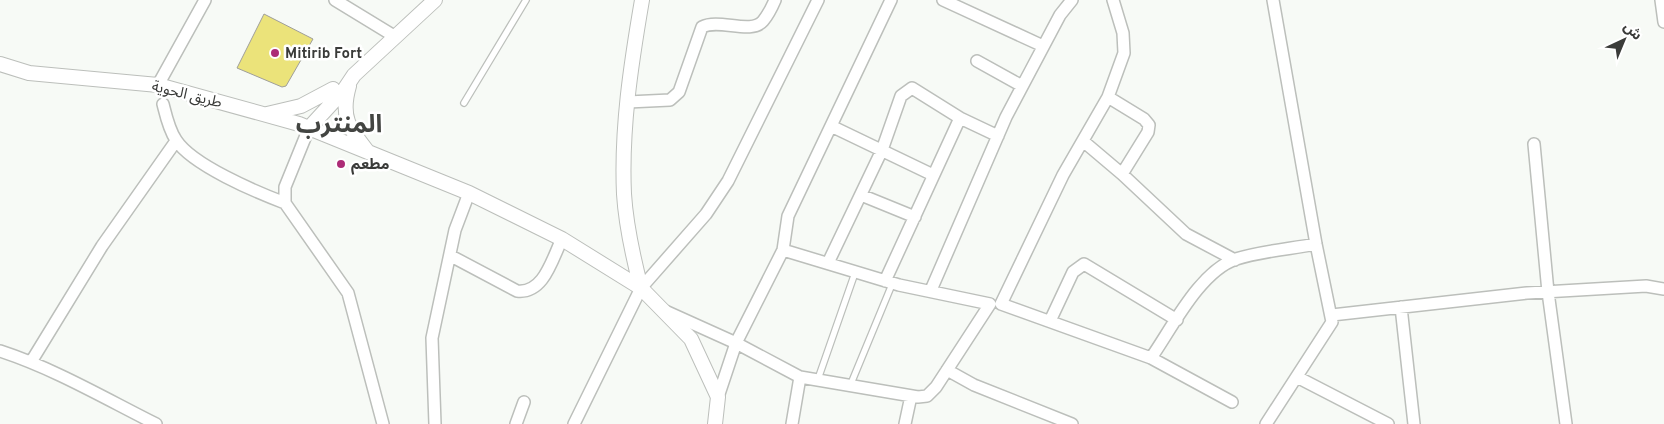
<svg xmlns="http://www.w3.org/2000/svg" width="1664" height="424" viewBox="0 0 1664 424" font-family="Overpass,'Noto Sans Arabic',sans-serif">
<rect width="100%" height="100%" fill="#f7faf6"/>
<path fill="#ebe37a" stroke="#9f9e9a" d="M264,14l49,25 -27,47 -4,1 -45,-19z"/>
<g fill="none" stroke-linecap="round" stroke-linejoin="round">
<g stroke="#bcbfbb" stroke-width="8">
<path id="service" d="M464,103l62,-103
M818,379l38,-109
M850,386l43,-104"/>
</g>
<g stroke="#bcbfbb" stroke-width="14">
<path id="minor" d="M335,0l59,36
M943,0l100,46
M1113,0l10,33 1,20 -16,44 -45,78 -62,129 150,54 81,44
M1661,0l3,22
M977,61l45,25
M158,85l47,-85
M1108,97l36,22 5,6 -1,7 -26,42
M628,102l42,-2 9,-8 23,-65c17,-9 49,8 61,-6 5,-6 9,-14 12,-21
M163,104c3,12 6,26 13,36 16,25 80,52 109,63
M960,118l38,18
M831,126l102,49
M309,128l-24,59v16l63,90 35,131
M1083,141l39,33 64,60 49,26
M1534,144l14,148 18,132
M861,195l54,22
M783,250l5,-34 103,-216
M451,256l66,35c27,3 35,-32 45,-52
M828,263l54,-113 19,-54 11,-8 48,30 -75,163
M931,290l75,-173 54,-102 12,-15
M1401,307l13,117
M665,311l71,32 64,34 118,20 9,-1 9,-9 54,-83 -91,-19 -116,-35 -47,93 -18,54
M1332,315l195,-22 119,-7 18,3
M1050,321l23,-49 11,-8 93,56
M0,351c55,18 104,47 156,73
M1151,358c21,-30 49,-87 85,-99 25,-8 54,-10 80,-15
M31,362l71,-116 74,-105
M947,370l27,15 98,39
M1297,377l91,47
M435,424l-3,-86 23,-108 14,-37
M516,424l8,-22
M574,424l67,-136 65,-74 22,-33 90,-181
M792,424l8,-47
M905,424l6,-28
M1266,424l66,-102 -16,-78 -43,-244"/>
</g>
<g stroke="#bcbfbb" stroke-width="16">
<path id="tertiary" d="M0,64l29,9 129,12 141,39 170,69 93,46 79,49 50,51 27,58 -3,27
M349,86c-9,31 0,42 19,66
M267,114l34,-8 32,-17
M309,128l35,-38 10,-15 81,-75
M641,288c-8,-31 -15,-62 -17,-94 -3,-65 7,-130 18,-194"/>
</g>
<use href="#service" stroke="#fff" stroke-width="5.5"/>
<use href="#minor" stroke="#fff" stroke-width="11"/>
<use href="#tertiary" stroke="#fff" stroke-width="14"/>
</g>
<g fill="#ac2b76" stroke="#fff" stroke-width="2">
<circle cx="275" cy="53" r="5"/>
<circle cx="341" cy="164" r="5"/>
</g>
<g text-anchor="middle" stroke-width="5" stroke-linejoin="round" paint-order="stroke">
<g font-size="15" font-weight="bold" fill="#3a3b39" stroke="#fff" text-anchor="start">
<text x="285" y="58">Mitirib Fort</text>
<text x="351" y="169">مطعم</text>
</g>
<g font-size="15" fill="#3a3b39" stroke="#fff">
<text transform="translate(187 94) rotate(14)" y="5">طريق الحوية</text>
</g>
<g font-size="25" font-weight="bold" fill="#434542" stroke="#fff">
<text x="339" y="132">المنترب</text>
</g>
</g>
<g transform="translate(1624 40) rotate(44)" stroke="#ffffff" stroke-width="4" paint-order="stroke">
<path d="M0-4L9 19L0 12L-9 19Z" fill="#3a3b39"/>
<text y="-8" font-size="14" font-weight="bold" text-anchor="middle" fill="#3a3b39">ش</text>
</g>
</svg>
